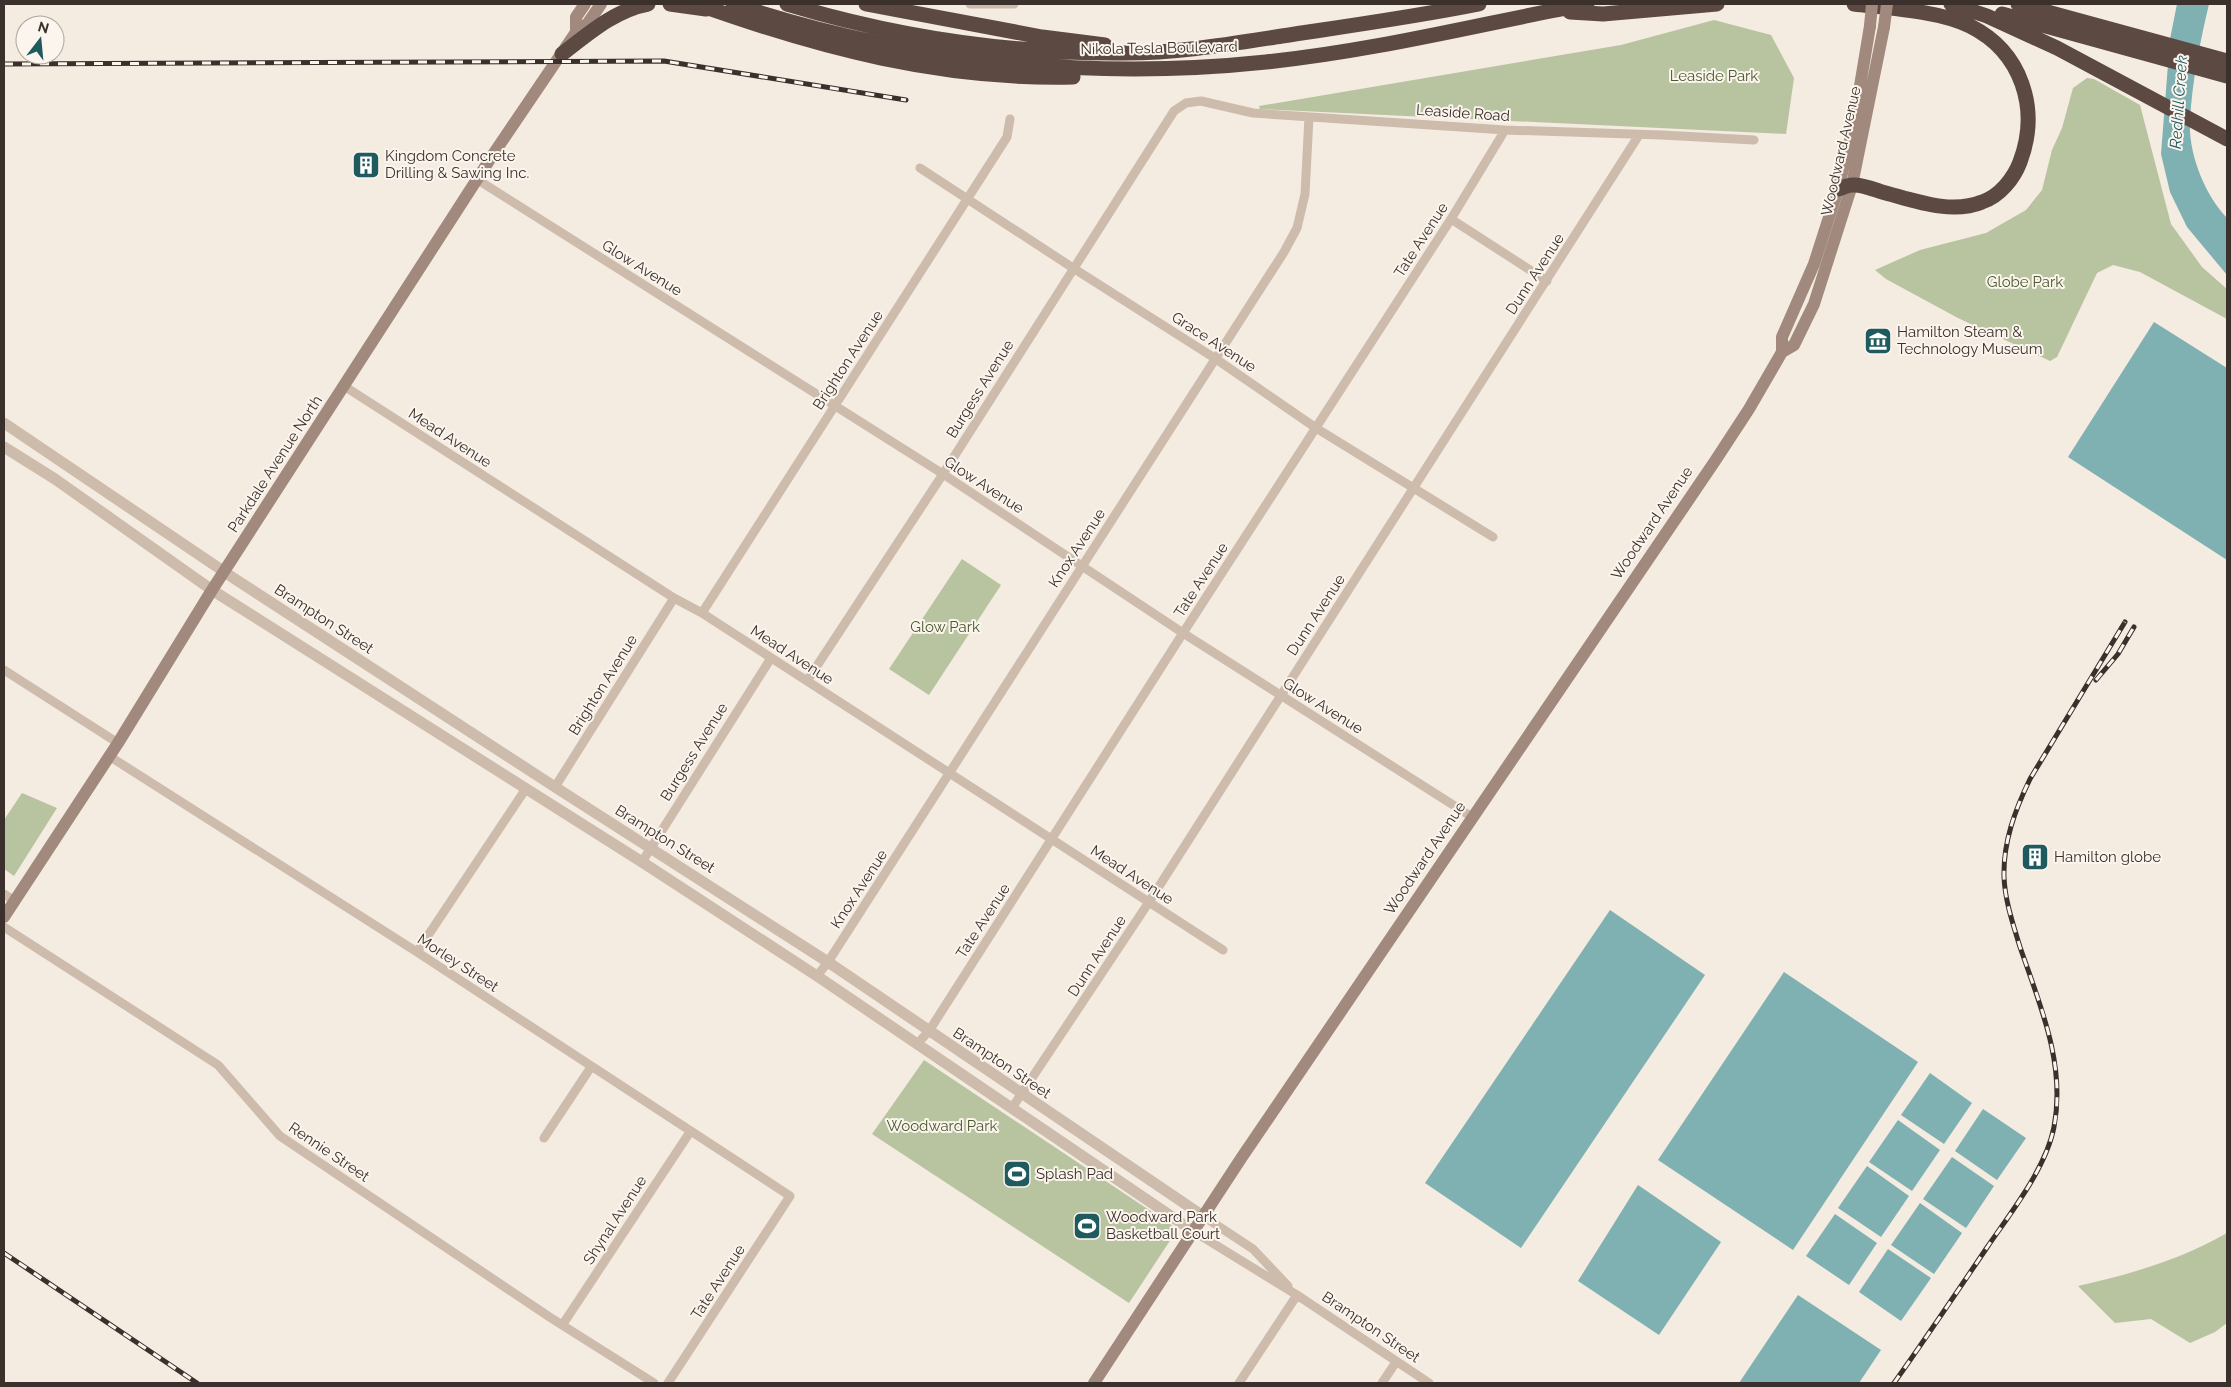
<svg xmlns="http://www.w3.org/2000/svg" width="2231" height="1387" viewBox="0 0 2231 1387" font-family="Raleway,sans-serif">
<rect width="100%" height="100%" fill="#f4ebe1"/>
<path fill="#b8c4a0" d="M1714,20l57,15 23,43 -8,56 -526,-25 -1,-3 362,-61z
M2087,78l7,1 46,26 31,119 31,43 25,22v30l-87,-47 -27,-7 -16,8 -40,84 -7,4 -92,-43 -72,-39 -11,-9 45,-20 66,-17 40,-23 16,-20 10,-40 10,-22 11,-40z
M962,559l39,26 -72,110 -40,-26z
M22,793l35,15 -43,68 -10,-7v-49z
M924,1060l249,166 2,7 -46,70 -257,-169z
M2227,1233v90l-12,9 -25,11 -39,-24 -36,4 -37,-37c53,-12 102,-26 149,-53z"/>
<path fill="#7fb0b2" d="M2177,4h32c-9,38 -17,78 -19,117 -2,32 15,74 37,97v57l-40,-48 -17,-35 -9,-38 9,-115z
M2154,322l73,46v192l-159,-103z
M1610,910l95,65 -184,273 -96,-65z
M1784,972l134,90 -125,188 -135,-90z
M1930,1073l42,30 -28,41 -43,-29z
M1983,1109l43,29 -29,42 -42,-29z
M1898,1120l42,30 -28,41 -43,-29z
M1952,1157l42,29 -28,42 -43,-29z
M1008 1174a10 10 0 1 1 20 0a10 10 0 1 1-20 0Z
M1867,1166l42,30 -28,41 -43,-29z
M1638,1185l83,57 -62,93 -81,-54z
M1920,1203l42,30 -28,41 -43,-29z
M1835,1214l42,29 -28,42 -43,-29z
M1888,1249l43,29 -30,43 -42,-29z
M1798,1295l83,55 -22,33h-120z"/>
<g fill="none" stroke-linecap="round" stroke-linejoin="round">
<path stroke="#cdbbac" stroke-width="9" d="M970,4h44
M920,168l153,100 143,91 100,69 177,109
M478,180l465,294 240,159 289,184
M1451,219l96,62
M344,386l330,212 28,15 521,337
M702,613l305,-476 3,-18
M4,670l114,73
M807,681l136,-207 231,-363 12,-8 15,-2 52,12 252,17 157,5 92,5
M109,756l308,196 373,244 -122,187
M555,787l119,-189
M642,862l129,-204
M4,894l11,7
M4,927l214,138 62,71 271,182 103,65
M417,952l108,-162
M817,976l11,-14 456,-710 13,-24 8,-34 4,-77
M917,1044l12,-13 254,-398 268,-414 54,-89
M1012,1108l137,-206 490,-767
M544,1138l47,-71
M1203,1216l50,33 35,37
M1193,1231l104,64 132,88
M563,1324l127,-192
M1239,1383l58,-88
M1382,1383l14,-21"/>
<path stroke="#cdbbac" stroke-width="11" d="M4,423l231,156 320,208 273,175 375,254
M4,447l51,32 157,111 430,272 175,114 376,255"/>
<path stroke="#a18a7d" stroke-width="12" d="M576,32v-15l9,-13
M1782,352v-15l32,-73 24,-75 15,-61 17,-102
M4,917l114,-174 94,-153 282,-437 82,-121 12,-9 13,-19
M1094,1383l148,-226 473,-696 34,-52 33,-57 12,-7 20,-41 38,-119 32,-158"/>
<path stroke="#5c4a42" stroke-width="15" d="M670,4l36,5
M697,4c123,44 244,76 376,73
M733,4c171,57 353,77 533,58 108,-11 214,-38 321,-58
M787,4c109,33 224,50 338,49 53,0 105,-9 157,-17 66,-10 132,-19 197,-32
M866,4l176,33 63,8
M1951,4l36,12 70,32 170,91
M2018,4l209,57
M1570,12l33,2 114,-10
M2002,14l225,62
M562,54c26,-20 53,-44 86,-50
M1838,189c4,-1 10,-4 14,-4 9,-1 21,4 30,7 31,8 69,23 100,10 18,-6 32,-24 38,-40 20,-53 2,-110 -50,-136 -30,-15 -82,-18 -116,-22"/>
<g stroke="#3b302b" stroke-width="5">
<path id="rail" d="M4,64l660,-3 242,39
M2096,680l22,-26 16,-27
M4,1253l193,130
M1894,1383c32,-45 63,-91 94,-137 24,-35 58,-78 66,-119 12,-63 -14,-122 -34,-180 -7,-23 -15,-46 -16,-70 -1,-35 11,-67 26,-98l95,-157"/>
</g>
<use href="#rail" stroke="#fbf5ee" stroke-width="3" stroke-dasharray="9" stroke-linecap="butt"/>
<path stroke="#a18a7d" stroke-width="12" d="M1870,26l2,-22
M1884,27l3,-23"/>
</g>
<defs>
<g id="building-square" transform="scale(1.4375)"><rect x="-9" y="-9" width="18" height="18" rx="4" fill="#1f5a5e" stroke="#fbf5ee"/><path d="M-4-6H4V6H1V3H-1V6H-4ZM-2.5-4.3h1.7v1.8h-1.7ZM.8-4.3h1.7v1.8H.8ZM-2.5-1h1.7V.8h-1.7ZM.8-1h1.7V.8H.8Z" fill="#fff"/></g>
<g id="museum-square" transform="scale(1.4375)"><rect x="-9" y="-9" width="18" height="18" rx="4" fill="#1f5a5e" stroke="#fbf5ee"/><path d="M0-6L6-3V-2H-6V-3ZM-5-1h2V3h-2ZM-1-1h2V3h-2ZM3-1h2V3H3ZM-6 4H6V6H-6Z" fill="#fff"/></g>
<g id="stadium-square" transform="scale(1.4375)"><rect x="-9" y="-9" width="18" height="18" rx="4" fill="#1f5a5e" stroke="#fbf5ee"/><path d="M0-5a6.5 5 0 1 0 0 10a6.5 5 0 1 0 0-10ZM-3.5-1.8h7v3.6h-7Z" fill="#fff"/></g>
</defs>
<g fill-rule="evenodd">
<use href="#building-square" x="366" y="165"/>
<use href="#museum-square" x="1878" y="341"/>
<use href="#building-square" x="2035" y="857"/>
<use href="#stadium-square" x="1017" y="1174"/>
<use href="#stadium-square" x="1087" y="1226"/>
</g>
<g text-anchor="middle" stroke-width="4" stroke-linejoin="round" paint-order="stroke">
<g font-size="15" fill="#3b302b" stroke="#fbf5ee">
<text transform="translate(1159 48) rotate(-1)" y="5">Nikola Tesla Boulevard</text>
<text transform="translate(1463 113) rotate(4)" y="5">Leaside Road</text>
<text transform="translate(1841 151) rotate(-77)" y="5">Woodward Avenue</text>
<text transform="translate(1421 240) rotate(-57)" y="5">Tate Avenue</text>
<text transform="translate(642 268) rotate(32)" y="5">Glow Avenue</text>
<text transform="translate(1535 274) rotate(-57)" y="5">Dunn Avenue</text>
<text transform="translate(1214 342) rotate(33)" y="5">Grace Avenue</text>
<text transform="translate(848 360) rotate(-57)" y="5">Brighton Avenue</text>
<text transform="translate(980 389) rotate(-58)" y="5">Burgess Avenue</text>
<text transform="translate(450 438) rotate(33)" y="5">Mead Avenue</text>
<text transform="translate(275 464) rotate(-57)" y="5">Parkdale Avenue North</text>
<text transform="translate(984 485) rotate(33)" y="5">Glow Avenue</text>
<text transform="translate(1652 523) rotate(-56)" y="5">Woodward Avenue</text>
<text transform="translate(1077 548) rotate(-57)" y="5">Knox Avenue</text>
<text transform="translate(1201 580) rotate(-57)" y="5">Tate Avenue</text>
<text transform="translate(1316 615) rotate(-57)" y="5">Dunn Avenue</text>
<text transform="translate(324 619) rotate(33)" y="5">Brampton Street</text>
<text transform="translate(792 655) rotate(33)" y="5">Mead Avenue</text>
<text transform="translate(603 685) rotate(-58)" y="5">Brighton Avenue</text>
<text transform="translate(1323 706) rotate(32)" y="5">Glow Avenue</text>
<text transform="translate(694 752) rotate(-58)" y="5">Burgess Avenue</text>
<text transform="translate(665 839) rotate(32)" y="5">Brampton Street</text>
<text transform="translate(1425 858) rotate(-56)" y="5">Woodward Avenue</text>
<text transform="translate(1132 875) rotate(33)" y="5">Mead Avenue</text>
<text transform="translate(859 889) rotate(-57)" y="5">Knox Avenue</text>
<text transform="translate(983 921) rotate(-57)" y="5">Tate Avenue</text>
<text transform="translate(1097 956) rotate(-57)" y="5">Dunn Avenue</text>
<text transform="translate(458 963) rotate(33)" y="5">Morley Street</text>
<text transform="translate(1002 1063) rotate(34)" y="5">Brampton Street</text>
<text transform="translate(329 1152) rotate(34)" y="5">Rennie Street</text>
<text transform="translate(615 1220) rotate(-57)" y="5">Shynal Avenue</text>
<text transform="translate(718 1282) rotate(-57)" y="5">Tate Avenue</text>
<text transform="translate(1371 1327) rotate(34)" y="5">Brampton Street</text>
</g>
<g font-size="15" fill="#4a5a2e" stroke="#fbf5ee">
<text x="1714" y="81">Leaside Park</text>
<text x="2025" y="287">Globe Park</text>
<text x="945" y="632">Glow Park</text>
<text x="942" y="1131">Woodward Park</text>
</g>
<g font-size="15" fill="#3b302b" stroke="#fbf5ee" text-anchor="start">
<text x="385" y="161">Kingdom Concrete<tspan x="385" dy="17">Drilling &amp; Sawing Inc.</tspan></text>
<text x="1897" y="337">Hamilton Steam &amp;<tspan x="1897" dy="17">Technology Museum</tspan></text>
<text x="2054" y="862">Hamilton globe</text>
<text x="1036" y="1179">Splash Pad</text>
<text x="1106" y="1222">Woodward Park<tspan x="1106" dy="17">Basketball Court</tspan></text>
</g>
<g font-size="16" font-style="italic" fill="#1f5a5e" stroke="#fbf5ee">
<text transform="translate(2178 102) rotate(-86)" y="6">Redhill Creek</text>
</g>
</g>
<rect width="2231" height="1387" fill="none" stroke="#3b302b" stroke-width="10"/>
<g transform="translate(40 40) rotate(16)"><circle r="24" fill="#fbf5ee" stroke="#aea6a0"/>
<path d="M0-4L9 19L0 12L-9 19Z" fill="#1f5a5e"/>
<text y="-8" font-size="14" font-weight="bold" text-anchor="middle" fill="#3b302b">N</text>
</g>
</svg>
